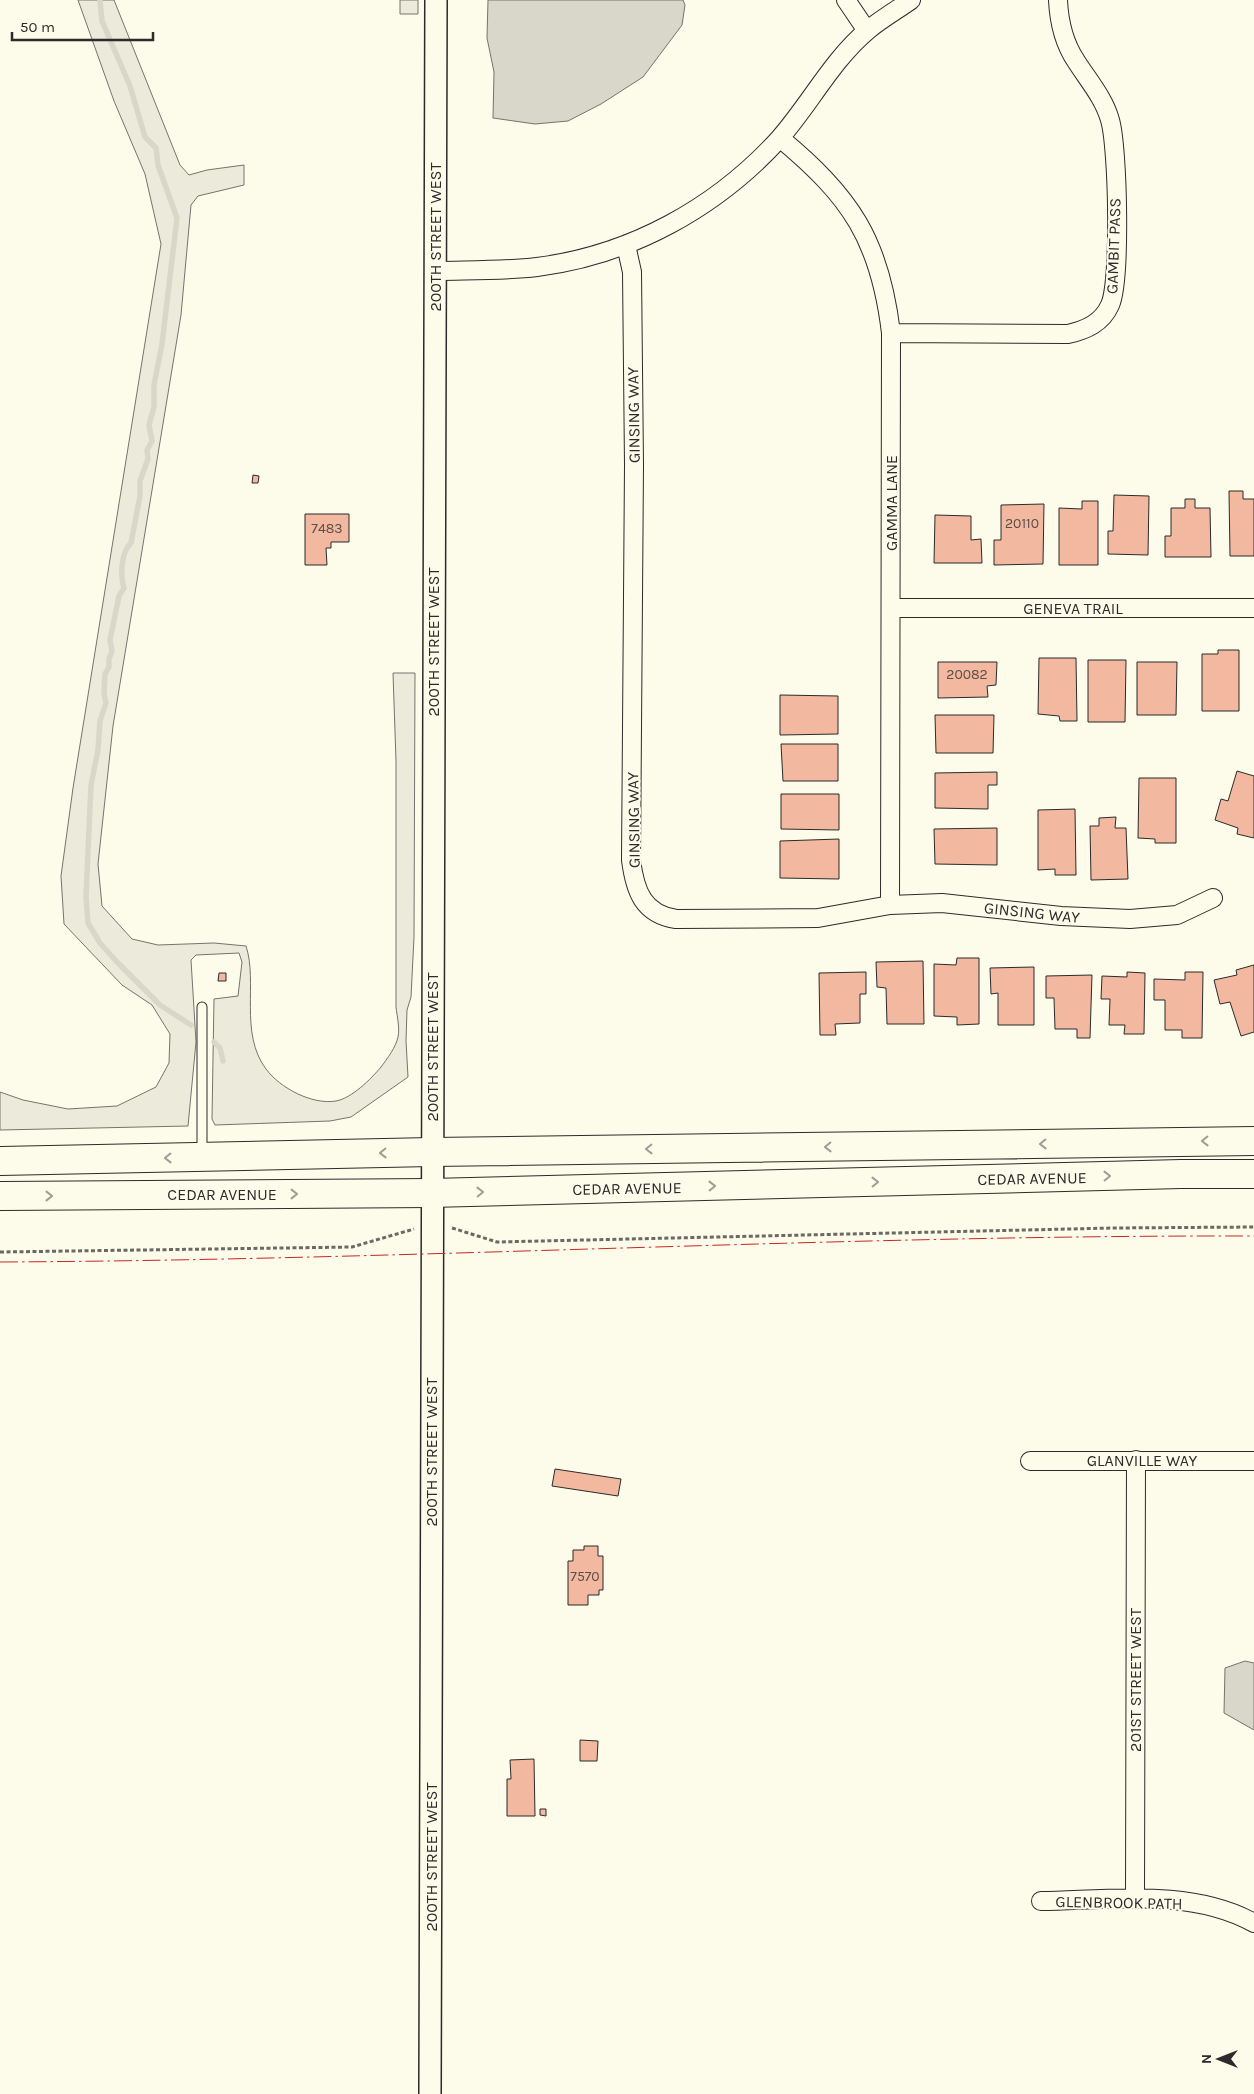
<svg xmlns="http://www.w3.org/2000/svg" width="1254" height="2094" viewBox="0 0 1254 2094" font-family="Karla,sans-serif">
<rect width="100%" height="100%" fill="#fdfbea"/>
<path fill="#ecebdb" stroke="#74746e" d="M78,0h36l66,165 9,10 18,-5 37,-5v20l-46,11 -7,9 -10,110 -68,411 -15,138 4,42 30,33 26,6 56,-2 32,3c12,36 -7,87 20,123 14,19 46,36 70,32 16,-3 35,-22 45,-34 6,-8 15,-20 17,-30 2,-9 -1,-21 -2,-30v-246l-3,-88h22l-1,264 -3,60 -4,13 -1,31 2,36 -57,40 -21,4 -115,4 -3,-6 2,-120 24,-3 4,-34 -3,-9 -43,2 -5,5 5,82 -8,84 -188,4v-38l23,8 45,9 49,-3 39,-19 13,-24 1,-29 -18,-29 -30,-20 -58,-61 -3,-48 12,-88 88,-544 -16,-70 -31,-73z
M400,0h18v14h-18z"/>
<path fill="#d8d7c9" stroke="#74746e" d="M488,0h195l2,5 -3,20 -39,52 -42,27 -33,17 -33,3 -42,-6 1,-46 -7,-34z
M1245,1661l9,2v67l-30,-17 1,-45z"/>
<g fill="none" stroke-linecap="round" stroke-linejoin="round">
<path stroke="#d8d7c9" stroke-width="5.5" d="M100,0l2,21 28,65 15,51 11,11 2,17 19,53 -15,126 -8,41v22l-5,18 3,16 -5,9 1,9 -8,22v15l-9,47c-10,9 -11,33 -7,45l-5,8 -9,44 2,11 -3,8v8l-4,7 -1,19 2,10 -6,18 -2,29 -7,35 -5,111 2,27 12,20 17,19 43,43 31,20
M214,1042l6,6 3,13"/>
</g>
<path fill="#f2b8a0" stroke="#2b2b2b" d="M253,475l6,1 -1,7h-6z
M1229,491h14v8h11v57h-24z
M1114,495l35,1 -1,59 -40,-1v-23h5z
M1185,499h10v9h15l1,49h-46v-21h6v-28h14z
M1082,501h16v64h-39v-57l23,1z
M1044,504l-1,60 -49,1v-25h7v-35z
M305,514h44v28h-18v6h-5l1,17h-22z
M935,515l36,1v24l10,-1 1,24h-48z
M1218,650h21v61h-37v-57h16z
M1039,658h37l1,63h-17l-1,-5 -21,-2z
M1088,660h38l-1,62h-37z
M938,662h59l-1,23 -9,1 1,11 -50,1z
M1137,662h40l-1,53h-39z
M780,695l58,1v38l-58,1z
M935,715h59l-1,38h-57z
M781,744h57v37h-55z
M1237,771l17,5v62l-17,-4 1,-6 -23,-8 6,-21 7,2z
M997,772v13h-9v24l-53,-1v-35z
M1139,778h37v65h-21v-4l-17,-1z
M781,794h58v36l-58,-1z
M1075,809l1,66h-21v-6l-17,1v-60z
M1116,817l-1,11h11l2,51 -37,1 -1,-54h9v-8z
M997,828v37l-62,-1 -1,-35z
M839,839v40l-59,-1v-37z
M957,958h22v66l-22,1v-8l-23,-1v-52l22,1z
M923,961l1,63h-37l-1,-36 -9,-1 -1,-25z
M1254,965v67l-13,4 -11,-34 -10,2 -6,-24 23,-5 -1,-5z
M1034,967v58h-36v-32l-7,1 -1,-26z
M866,972v22h-6v29l-25,1 1,11h-16l-1,-62z
M1127,972l18,1 -1,61h-20l1,-9h-16l1,-26h-9l1,-23 25,1z
M1185,972h18l-1,66h-20v-8h-17v-30h-11v-21l31,1z
M219,973h7v8h-8z
M1092,975l-2,63h-13v-9h-22l-1,-31h-8v-22z
M555,1469l66,10 -3,17 -66,-10z
M584,1546h14v10h5v34h-4v5h-11v10h-20v-44h5v-11h11z
M580,1740l18,1 -1,20h-17z
M534,1759l1,57h-28v-37h4l-1,-19z
M540,1809h6v7l-6,-1z"/>
<g fill="none" stroke-linecap="round" stroke-linejoin="round">
<g stroke="#2b2b2b" stroke-width="11">
<path id="service" d="M202,1007v147"/>
</g>
<g stroke="#2b2b2b" stroke-width="20">
<path id="minor" d="M846,0l21,31
M780,138c71,59 100,102 111,195l-1,572
M626,245l6,27 2,193 -3,395c4,31 12,54 45,59l142,-1 72,-13 52,-2 119,13 69,3 47,-4 36,-17
M435,271c34,-1 68,0 102,-4 94,-12 179,-59 242,-128 31,-35 53,-79 89,-109 13,-11 29,-20 43,-30
M891,333l177,1c18,-4 34,-11 42,-29 11,-24 8,-158 0,-185 -6,-22 -22,-40 -34,-59 -12,-18 -17,-39 -18,-61
M891,608h363
M1030,1461h224
M1135,1899l1,-439
M1041,1901c68,-1 151,-13 213,22"/>
</g>
<g stroke="#2b2b2b" stroke-width="24">
<path id="tertiary" d="M430,2094l6,-2094"/>
</g>
<g stroke="#2b2b2b" stroke-width="30">
<path id="primary" d="M0,1161l431,-9 823,-11
M0,1196l431,-3 750,-19h73"/>
</g>
<path stroke="#6a6964" stroke-width="3" stroke-dasharray="4 2.5" stroke-linecap="butt" d="M452,1228l45,14 616,-14 141,-1
M0,1252l352,-5 62,-18"/>
<use href="#service" stroke="#fdfbea" stroke-width="9"/>
<use href="#minor" stroke="#fdfbea" stroke-width="18"/>
<use href="#tertiary" stroke="#fdfbea" stroke-width="21"/>
<use href="#primary" stroke="#fdfbea" stroke-width="28"/>
<path stroke="#c62828" stroke-width="1" stroke-dasharray="18 4 2.5 4" stroke-linecap="butt" d="M0,1262c418,-2 836,-27 1254,-26"/>
</g>
<defs><path id="oneway-chevron" d="M-2-3.5L2.5 0L-2 3.5" fill="none" stroke-width="1.6" stroke-linecap="round" stroke-linejoin="round" transform="scale(1.25)"/></defs>
<g stroke="#9e9d94">
<use href="#oneway-chevron" transform="translate(1205 1141) rotate(179)"/>
<use href="#oneway-chevron" transform="translate(1043 1144) rotate(179)"/>
<use href="#oneway-chevron" transform="translate(828 1147) rotate(179)"/>
<use href="#oneway-chevron" transform="translate(649 1149) rotate(179)"/>
<use href="#oneway-chevron" transform="translate(383 1153) rotate(179)"/>
<use href="#oneway-chevron" transform="translate(168 1158) rotate(179)"/>
<use href="#oneway-chevron" transform="translate(1107 1176) rotate(-1)"/>
<use href="#oneway-chevron" transform="translate(875 1182) rotate(-1)"/>
<use href="#oneway-chevron" transform="translate(712 1186) rotate(-1)"/>
<use href="#oneway-chevron" transform="translate(480 1192) rotate(-1)"/>
<use href="#oneway-chevron" transform="translate(294 1194)"/>
<use href="#oneway-chevron" transform="translate(49 1196)"/>
</g>
<g text-anchor="middle" stroke-width="4" stroke-linejoin="round" paint-order="stroke">
<g font-size="14" fill="#5d4e48">
<text x="1022" y="528">20110</text>
<text x="327" y="533">7483</text>
<text x="967" y="679">20082</text>
<text x="585" y="1581">7570</text>
</g>
<g font-size="16" fill="#2b2b2b" stroke="#fdfbea">
<text transform="translate(435 237) rotate(-90)" y="6">200TH STREET WEST</text>
<text transform="translate(1113 246) rotate(-88)" y="6">GAMBIT PASS</text>
<text transform="translate(633 415) rotate(-91)" y="6">GINSING WAY</text>
<text transform="translate(891 503) rotate(-90)" y="6">GAMMA LANE</text>
<text x="1073" y="614">GENEVA TRAIL</text>
<text transform="translate(433 642) rotate(-90)" y="6">200TH STREET WEST</text>
<text transform="translate(633 820) rotate(-91)" y="6">GINSING WAY</text>
<text transform="translate(1032 912) rotate(6)" y="6">GINSING WAY</text>
<text transform="translate(432 1047) rotate(-90)" y="6">200TH STREET WEST</text>
<text transform="translate(1032 1178) rotate(-1)" y="6">CEDAR AVENUE</text>
<text transform="translate(627 1188) rotate(-1)" y="6">CEDAR AVENUE</text>
<text x="222" y="1200">CEDAR AVENUE</text>
<text transform="translate(431 1452) rotate(-90)" y="6">200TH STREET WEST</text>
<text x="1142" y="1466">GLANVILLE WAY</text>
<text transform="translate(1135 1680) rotate(-90)" y="6">201ST STREET WEST</text>
<text transform="translate(431 1857) rotate(-90)" y="6">200TH STREET WEST</text>
<text transform="translate(1119 1902) rotate(1)" y="6">GLENBROOK PATH</text>
</g>
</g>
<g transform="translate(1219 2059) rotate(270)" stroke="#fdfbea" stroke-width="4" paint-order="stroke">
<path d="M0-4L9 19L0 12L-9 19Z" fill="#2b2b2b"/>
<text y="-8" font-size="14" font-weight="bold" text-anchor="middle" fill="#2b2b2b">N</text>
</g>
<path d="M12 32v8h141v-8" fill="none" stroke="#2b2b2b" stroke-width="2.5"/>
<text x="20" y="32" font-size="15" fill="#2b2b2b" stroke="#fdfbea" stroke-width="4" paint-order="stroke">50 m</text>
</svg>
